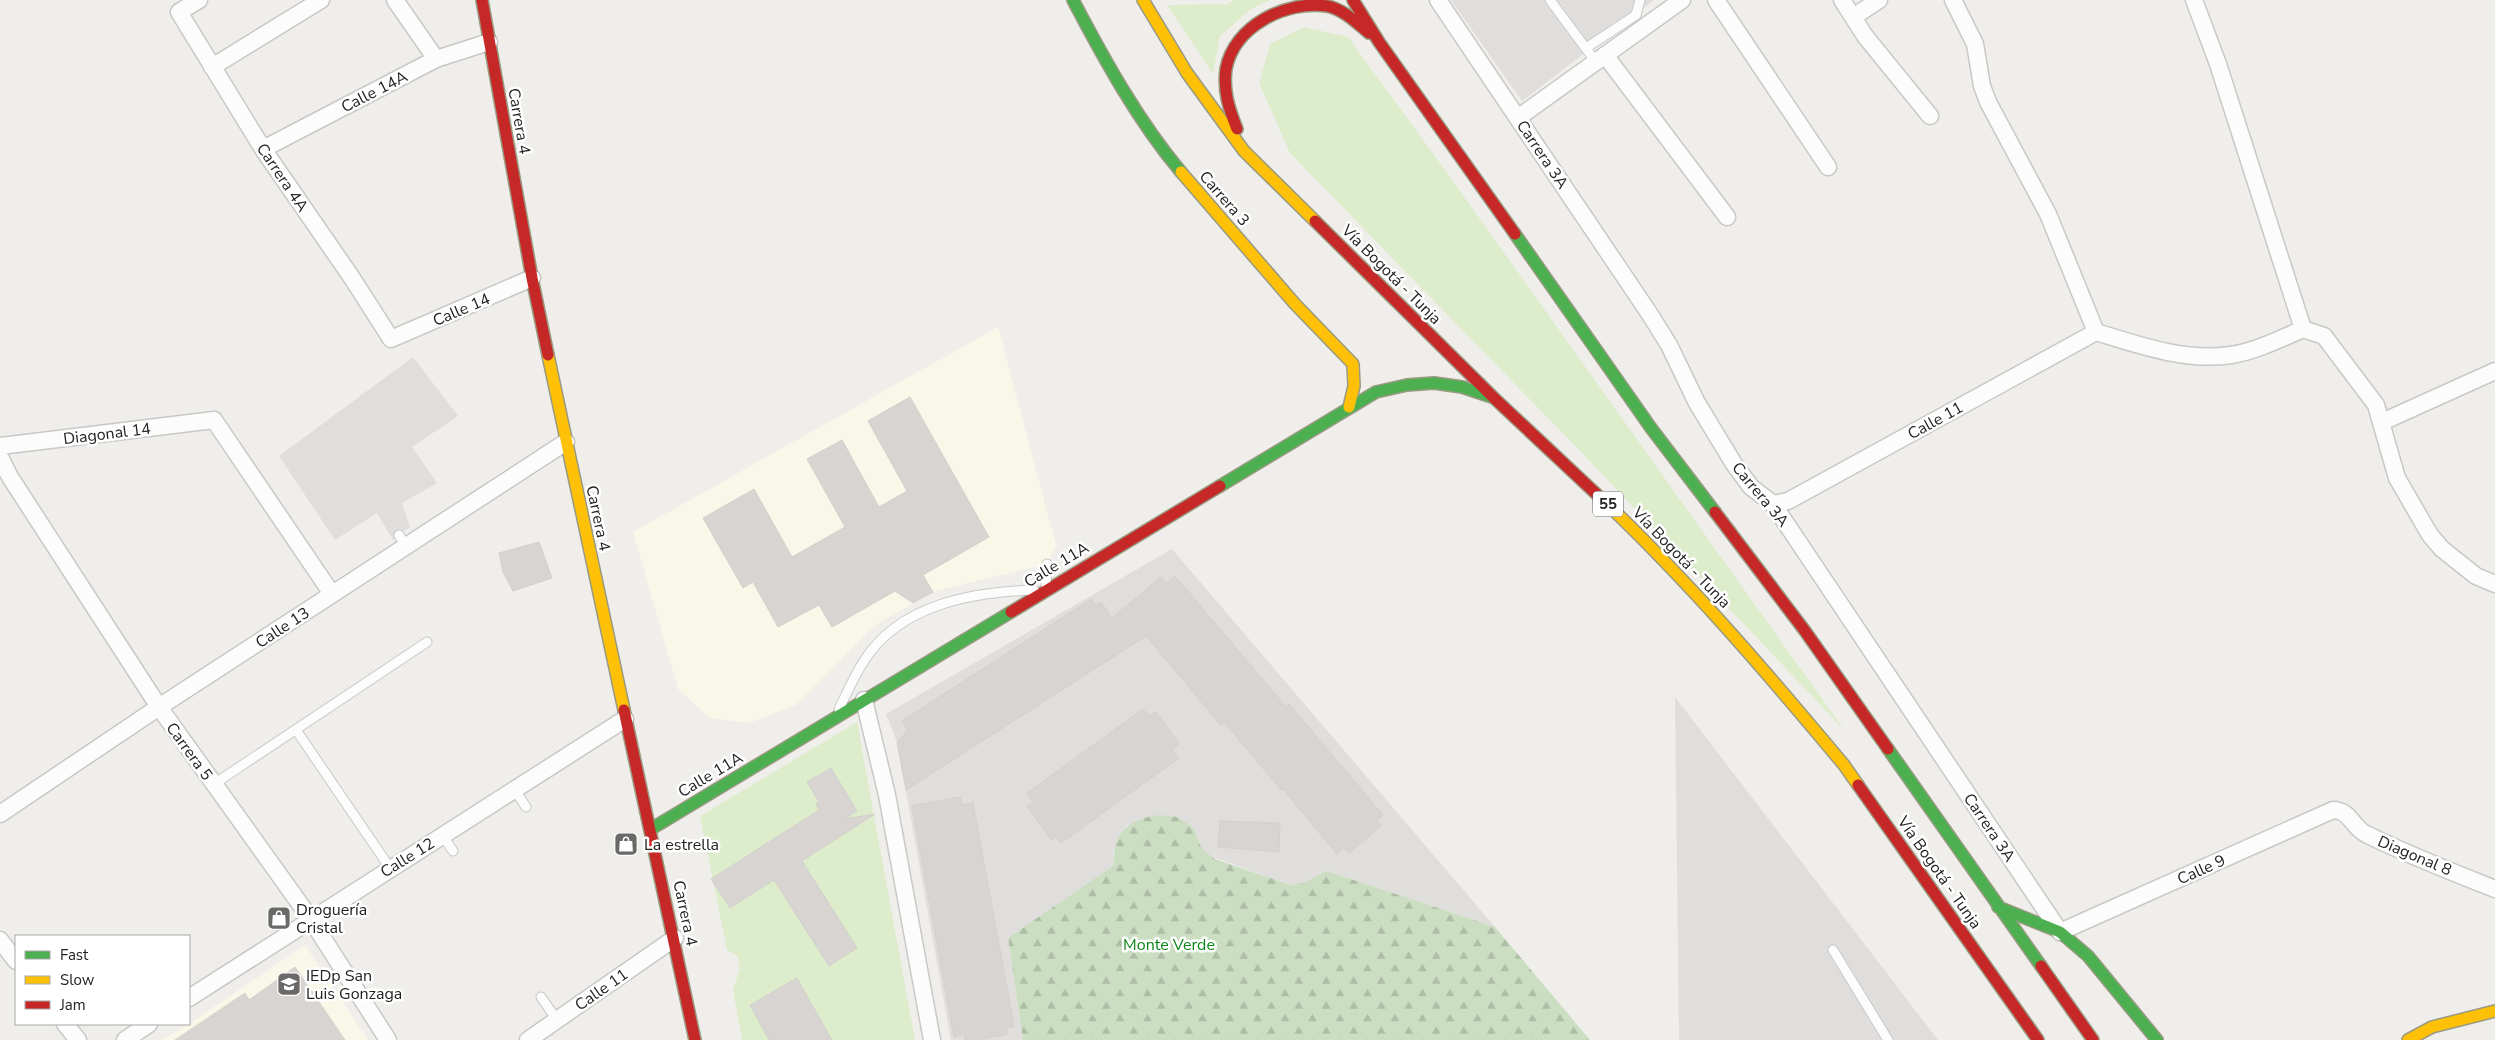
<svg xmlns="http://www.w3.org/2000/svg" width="2495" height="1040" viewBox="0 0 2495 1040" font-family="'Nunito Sans',sans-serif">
<defs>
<pattern id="forest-firs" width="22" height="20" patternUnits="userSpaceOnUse" patternTransform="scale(1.25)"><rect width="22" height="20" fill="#cbdec1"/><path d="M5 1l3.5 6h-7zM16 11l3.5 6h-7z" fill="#aebea6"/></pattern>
</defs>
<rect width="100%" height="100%" fill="#f0eeeb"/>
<path fill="#dfdedc" d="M1451,0h203l-132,101z
M413,357l45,59 -46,31 25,36 -35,20 8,24 -17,13 -16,-27 -42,27 -56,-84z
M1172,549l323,378 -168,-56 -24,12 -12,2 -83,-30 -6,-6 -9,-22 -66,-2 -14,27 1,13 -106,73 15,102h-72l-54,-298 -11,-28z
M1675,697l263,343h-259z"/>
<path fill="#f8f7e8" d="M998,327l58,218 -9,19 -114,28 -59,34 -78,79 -47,18 -39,-5 -32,-29 -45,-157z
M305,945l63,95h-206l27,-16z"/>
<path fill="#ddeccb" d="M1234,0h36l-19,9 -31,27 -7,38 -46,-69 61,-1z
M1304,27l44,10 102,140 395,554 -261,-276 -294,-302 -31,-70 11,-39z
M857,722l58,318h-173l-9,-50 7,-22 -3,-13 -10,-5 -27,-134z"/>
<path fill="url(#forest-firs)" d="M1159,815l18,2 16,10 9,22 13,10 76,26 12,-2 24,-12 168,56 95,113h-567l-15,-102 106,-73c-2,-32 15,-46 45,-50z"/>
<path fill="#d7d4d2" stroke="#d3d0cc" d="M910,397l79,140 -66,38 10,17 -20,11 -18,-12 -63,36 -13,-22 -41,22 -25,-45 -10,6 -40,-70 51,-29 38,68 53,-30 -38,-68 35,-19 37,67 28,-16 -39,-70z
M539,542l13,36 -39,13 -10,-19 -4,-19z
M1175,576l111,131 3,-3 94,111 -6,6 4,5 -32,27 -5,-6 -7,7 -55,-66v3l-58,-69 -3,3 -75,-89 -240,154 -9,-48 11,-12 -6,-9 189,-122 5,7 5,-4 11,16 49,-41 5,6z
M1143,709l6,7 7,-4 23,32 -7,6 7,8 -118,85 -5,-7 -5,4 -24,-34 6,-4 -6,-9z
M831,768l26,43 -13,8 31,-5 -73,47 55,87 -28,18 -55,-86 -44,28 -19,-29 108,-69 -3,-6 3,-2 -12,-20z
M960,797l2,8 11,-2 41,223 -8,2 1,6 -30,6h-12l-1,-6 -10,3 -42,-231z
M1220,821l60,2 -1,29 -61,-5z
M295,967l50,73h-170l70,-47 4,7z
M797,978l15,27 20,35h-63l-19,-35z"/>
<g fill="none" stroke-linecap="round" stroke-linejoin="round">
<g stroke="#c9c8c7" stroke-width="11">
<path id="lane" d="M1550,0l46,62
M1586,48l50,-33 4,-15
M399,535l7,11
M1046,588l1,-24
M839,709c8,-16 15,-33 25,-48 36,-57 109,-69 170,-71
M296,730l94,138
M214,784l213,-142
M514,789l12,18
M442,835l11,16
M1833,950l55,90
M541,997l16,23"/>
</g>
<g stroke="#c9c8c7" stroke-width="19">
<path id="street" d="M199,0l-20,12 84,137 89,129 39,61 141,-61
M395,0l41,59
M1438,0l211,313 20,32 28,58 37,61 17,23 22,17 287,428 273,-122c17,0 20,18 33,24 42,21 86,38 129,55
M1716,0l112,167
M1842,0l23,36 65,80
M1953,0l22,44 7,42 6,16 60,112 48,118
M2194,0l24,64 85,265
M1853,17l26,-17
M1605,55l122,162
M212,67l109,-67
M1519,117l163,-117
M263,149l173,-90 53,-17
M2096,332c42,13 91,30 135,23 25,-4 49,-16 72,-26l21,7 52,69 21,73 33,57 12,14 34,27 19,8
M2382,422l113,-51
M0,446l214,-26 118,174
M0,457l10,20 149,230 151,211 78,122
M1773,504l15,-3 308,-169
M864,700l23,95 45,245
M0,814l159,-107 407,-265
M0,940l16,21
M189,998l436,-279
M65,1024l13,16
M125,1040l24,-16
M528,1040l147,-102"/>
</g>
<g stroke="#999a82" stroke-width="14">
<path id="fast" d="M1073,0c31,59 65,121 108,172
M1515,234l136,194 64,84
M1220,486l156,-94 31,-7 27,-2 28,4 30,10
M1888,749l153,217
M651,829l360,-217
M1998,907l62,25 28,24 69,84"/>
</g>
<g stroke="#999a82" stroke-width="14">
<path id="slow" d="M1143,0l44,73 57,78 71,70
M1181,172l114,132 58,60 1,22 -5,21
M548,355l76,355
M1606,503c86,82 162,171 238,262l14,20
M2408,1040l24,-13 63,-16"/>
</g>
<g stroke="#999a82" stroke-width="14">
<path id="jam" d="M482,0l50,278 16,77
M1353,0l26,42 136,192
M1237,129c-8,-20 -14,-38 -11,-60 8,-43 60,-69 101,-63 16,3 30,17 42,27
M1315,221l179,177 112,105
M1715,512l90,119 83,118
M1011,612l209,-126
M624,710l71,330
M1858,785l180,255
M2041,966l52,74"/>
</g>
<use href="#lane" stroke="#fdfcfc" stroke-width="9"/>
<use href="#street" stroke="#fdfcfc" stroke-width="16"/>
<use href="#fast" stroke="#4caf50" stroke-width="11"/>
<use href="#slow" stroke="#ffc107" stroke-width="11"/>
<use href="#jam" stroke="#c62828" stroke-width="11"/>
</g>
<defs>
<g id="shop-square" transform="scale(1.25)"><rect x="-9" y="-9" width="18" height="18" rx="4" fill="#6a6968" stroke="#fff"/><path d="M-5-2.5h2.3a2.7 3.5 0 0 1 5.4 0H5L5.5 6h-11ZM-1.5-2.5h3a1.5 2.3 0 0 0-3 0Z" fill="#fff"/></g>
<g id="school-square" transform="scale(1.25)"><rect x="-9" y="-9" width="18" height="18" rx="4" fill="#6a6968" stroke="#fff"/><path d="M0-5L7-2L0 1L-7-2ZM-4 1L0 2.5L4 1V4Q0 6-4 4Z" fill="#fff"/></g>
</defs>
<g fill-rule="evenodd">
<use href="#shop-square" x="626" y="844"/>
<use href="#shop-square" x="279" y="918"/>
<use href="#school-square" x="289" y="984"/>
</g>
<g text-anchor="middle" stroke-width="5" stroke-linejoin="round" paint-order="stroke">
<rect fill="#fff" stroke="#646464" stroke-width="1" x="1593" y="491.5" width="30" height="25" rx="4"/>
<g font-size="15" font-weight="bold" fill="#222">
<text x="1608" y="509">55</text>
</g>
<g font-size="16" fill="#222" stroke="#fff">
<text transform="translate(374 91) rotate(-27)" y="6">Calle 14A</text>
<text transform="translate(520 121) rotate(80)" y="6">Carrera 4</text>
<text transform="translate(1543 154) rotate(56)" y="6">Carrera 3A</text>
<text transform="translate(283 177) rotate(56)" y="6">Carrera 4A</text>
<text transform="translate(1225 198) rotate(49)" y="6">Carrera 3</text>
<text transform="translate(1392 274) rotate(45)" y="6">Vía Bogotá - Tunja</text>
<text transform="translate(461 309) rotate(-23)" y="6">Calle 14</text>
<text transform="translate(1935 420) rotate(-29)" y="6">Calle 11</text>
<text transform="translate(107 433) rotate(-7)" y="6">Diagonal 14</text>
<text transform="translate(1761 494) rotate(50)" y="6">Carrera 3A</text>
<text transform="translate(599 518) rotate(78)" y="6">Carrera 4</text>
<text transform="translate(1682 557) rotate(46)" y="6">Vía Bogotá - Tunja</text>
<text transform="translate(1056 564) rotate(-31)" y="6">Calle 11A</text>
<text transform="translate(282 627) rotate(-33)" y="6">Calle 13</text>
<text transform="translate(190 751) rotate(54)" y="6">Carrera 5</text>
<text transform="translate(710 774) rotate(-31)" y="6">Calle 11A</text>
<text transform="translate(1990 827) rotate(56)" y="6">Carrera 3A</text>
<text transform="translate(2415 855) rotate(23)" y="6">Diagonal 8</text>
<text transform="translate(407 857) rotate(-32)" y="6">Calle 12</text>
<text transform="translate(2201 869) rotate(-24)" y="6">Calle 9</text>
<text transform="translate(1940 872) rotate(55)" y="6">Vía Bogotá - Tunja</text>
<text transform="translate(686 913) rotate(78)" y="6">Carrera 4</text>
<text transform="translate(601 989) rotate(-35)" y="6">Calle 11</text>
</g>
<g font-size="16" fill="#222" stroke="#fff" text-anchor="start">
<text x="644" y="850">La estrella</text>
<text x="296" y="915">Droguería<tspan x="296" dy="18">Cristal</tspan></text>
<text x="306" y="981">IEDp San<tspan x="306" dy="18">Luis Gonzaga</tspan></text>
</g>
<g font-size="16" fill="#0c8416" stroke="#fff">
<text x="1169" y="950">Monte Verde</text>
</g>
</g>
<rect x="15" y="935" width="175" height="90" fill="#ffffff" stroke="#a7a7a7"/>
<rect x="25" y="951" width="25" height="8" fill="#4caf50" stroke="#a7a7a7"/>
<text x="60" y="960" font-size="15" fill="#222222">Fast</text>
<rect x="25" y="976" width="25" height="8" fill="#ffc107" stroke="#a7a7a7"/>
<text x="60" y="985" font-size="15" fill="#222222">Slow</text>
<rect x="25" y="1001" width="25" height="8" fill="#c62828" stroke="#a7a7a7"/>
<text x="60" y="1010" font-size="15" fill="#222222">Jam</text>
</svg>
